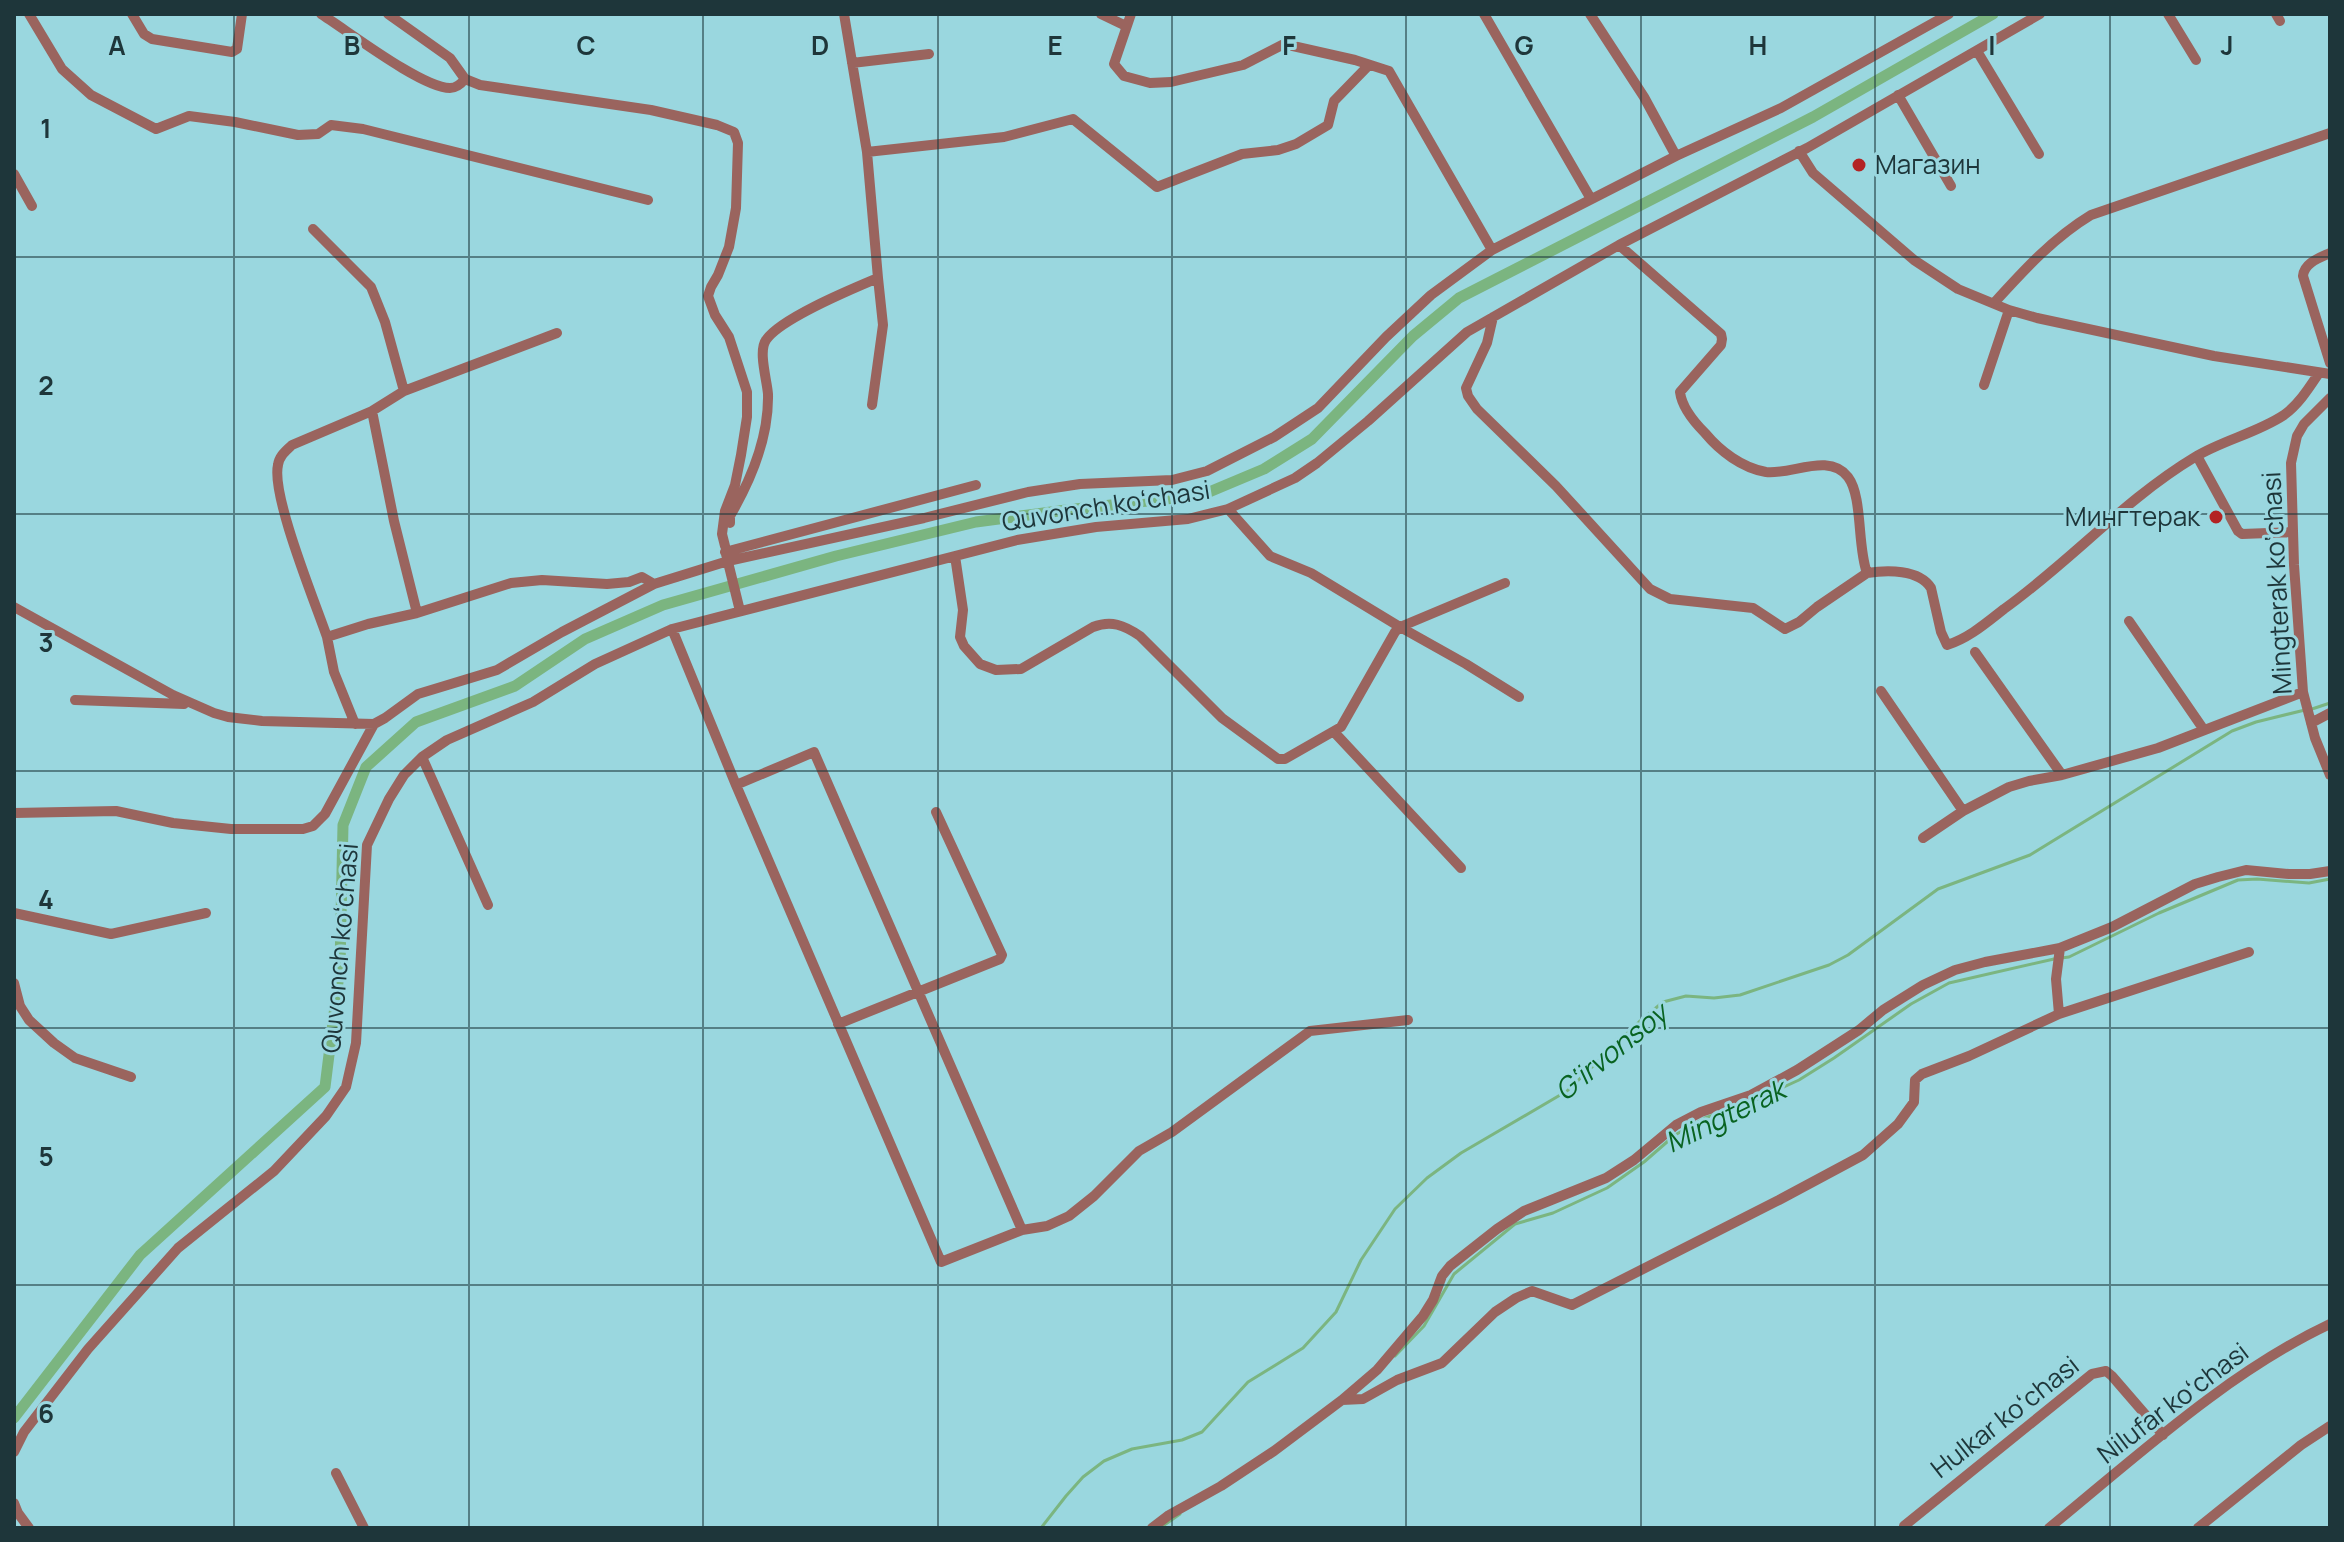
<svg xmlns="http://www.w3.org/2000/svg" width="2344" height="1542" viewBox="0 0 2344 1542" font-family="Manrope,sans-serif">
<rect width="100%" height="100%" fill="#9ad7df"/>
<g fill="none" stroke-linecap="round" stroke-linejoin="round">
<path stroke="#7bb580" stroke-width="3" d="M2312,709l18,-6
M2061,958l8,-1 90,-44 79,-33 19,-1 52,4 21,-4
M1395,1356l29,-30 30,-52 61,-50 38,-11 54,-25 37,-26 31,-27 30,-17 46,-16 48,-22 35,-22 77,-54 38,-21 105,-24
M1041,1528l25,-32 17,-19 21,-16 28,-12 50,-9 20,-8 46,-50 55,-34 33,-36 25,-52 34,-51 32,-31 34,-25 106,-62 72,-69 24,-20 23,-6 28,2 26,-3 89,-30 19,-10 90,-66 92,-34 202,-124 24,-9 49,-12
M1160,1528l20,-14"/>
<path stroke="#7bb580" stroke-width="11" d="M14,1418l126,-163 185,-168 15,-121 3,-141 23,-58 50,-45 99,-36 70,-47 78,-34 173,-49 140,-34 90,-12 136,-15 62,-26 48,-30 101,-103 46,-38 354,-181 180,-103"/>
<path stroke="#9a645e" stroke-width="10" d="M29,14l33,55 29,26 65,34 33,-13 46,6 63,13 20,-1 13,-9 32,4 285,71
M132,14l12,20 8,5 80,13 5,-3 5,-35
M321,14c27,17 101,74 129,74 7,0 11,-4 15,-9
M388,14l62,44 15,21 15,6 171,25 66,15 17,7 4,11 -2,65 -7,39 -11,28 -7,12 -3,9 7,19 14,22 18,55v25l-6,38 -6,30 -10,26 -3,23 3,12
M1101,14l25,12
M1131,14l-17,50 10,12 26,7 21,-1 72,-17 41,-21 71,16 34,11 103,179
M1484,14l107,185
M1590,14l54,83 32,59
M2168,14l28,46
M2276,14l4,7
M1977,51l62,103
M852,63l77,-9
M1898,95l53,91
M1799,151l14,22 101,87 44,29 51,21 28,8 177,38 116,18
M867,152l137,-15 69,-18 84,68 85,-33 36,-4 18,-6 32,-19 6,-24 35,-36
M14,174l18,32
M313,229l58,58 14,35 19,69 -32,20 22,110 23,92 -49,11 -41,13 7,35 21,52
M1619,245l102,89 1,5 -1,6 -41,47c2,16 14,30 25,41 15,18 37,35 61,39 26,3 63,-20 82,5 15,20 9,69 19,96 20,-3 52,-4 64,15l10,44 6,13c22,-7 39,-22 57,-36 66,-47 121,-110 191,-152 28,-17 62,-24 89,-42 15,-11 25,-27 35,-42
M2330,253c-11,5 -26,10 -27,23l27,87
M1994,303c29,-32 59,-65 97,-88l239,-82
M1493,317l-6,26 -21,45 2,8 9,13 79,77 94,103 20,10 83,9 32,21 14,-7 18,-15 50,-34
M1984,385l25,-75
M404,391l153,-58
M2330,398l-26,26 -7,12 -6,27 3,102 9,127 12,46 15,37
M872,405l11,-80 -5,-47
M2197,456l41,75 4,3 51,-2
M1228,509l42,47 41,17 89,54 105,-44
M730,523v-7c21,-36 39,-79 38,-122 -1,-14 -10,-43 -2,-54 15,-22 86,-51 112,-62l-11,-126 -23,-138
M725,552l251,-67
M726,554l14,57
M955,556l8,54 -3,27 4,9 16,18 16,6 25,-1 72,-42c18,-7 31,-2 47,9l82,82 56,41h7l56,-32 54,-95 5,-5 66,37 53,33
M14,607l159,88 41,18 14,4 34,4 112,3 11,-6 33,-24 79,-24 65,-38 92,-48 74,-23 196,-43 104,-26 52,-8 92,-4 35,-9 67,-34 44,-29 68,-71 45,-42 61,-45 184,-94 105,-48 168,-94
M417,613l94,-30 31,-3 65,4 22,-2 13,-5 12,7
M2129,621l75,109
M672,629l64,156 205,477 81,-32 25,-4 22,-10 25,-20 45,-45 33,-19 138,-101 98,-11
M327,637c-12,-35 -56,-142 -49,-172 1,-9 8,-14 14,-20l80,-34
M1975,652l87,123
M1881,691l82,120 46,-24 20,-6 33,-6 96,-27 145,-56
M75,700l109,4
M2311,723l19,-10
M1335,733l126,135
M422,757l66,148
M736,785l78,-33 208,478
M14,813l102,-2 57,12 58,6h72l10,-3 12,-12 49,-90
M1923,838l40,-27
M14,913l97,21 95,-21
M14,983l6,23 9,14 25,23 21,15 56,19
M2059,1014l-3,-35 4,-31
M838,1024l162,-65 2,-4 -66,-143
M1342,1400l21,-1 34,-19 45,-17 53,-51 21,-14 16,-7 40,14 207,-105 84,-45 35,-31 16,-22 1,-22 7,-6 47,-18 90,-42 190,-62
M14,1452l10,-20 64,-83 90,-101 96,-77 52,-55 20,-29 10,-44 11,-198 22,-46 15,-24 18,-18 25,-17 86,-38 62,-38 77,-35 345,-89 79,-13 92,-8 40,-10 67,-31 22,-15 51,-42 99,-89 152,-87 188,-97 233,-134
M336,1473l28,55
M14,1503l4,10 11,15
M1904,1526l188,-152 14,-3 6,5 51,59
M1152,1528l17,-13 52,-29 53,-35 68,-51 35,-30 46,-54 10,-16 9,-24 8,-10 47,-37 27,-18 82,-33 28,-18 42,-35 25,-13 50,-17 46,-25 62,-40 24,-20 40,-25 32,-15 30,-8 75,-14 52,-21 83,-43 23,-7 28,-7 43,4h21l20,-3
M2049,1528c87,-71 179,-156 281,-204
M2198,1528l103,-83 29,-19"/>
</g>
<path fill="none" stroke="#1e363a" stroke-width="2" stroke-opacity="0.55" d="M234,14v1514M469,14v1514M703,14v1514M938,14v1514M1172,14v1514M1406,14v1514M1641,14v1514M1875,14v1514M2110,14v1514M14,257h2316M14,514h2316M14,771h2316M14,1028h2316M14,1285h2316"/>
<g fill="#b32324" stroke="#9ad7df" stroke-width="3">
<circle cx="1859" cy="165" r="8"/>
<circle cx="2216" cy="517" r="8"/>
</g>
<g text-anchor="middle" stroke-width="6" stroke-linejoin="round" paint-order="stroke">
<g font-size="26" fill="#1e363a" stroke="#9ad7df" text-anchor="start">
<text x="1875" y="174">Магазин</text>
<text x="2200" y="526" text-anchor="end">Мингтерак</text>
</g>
<g font-size="26" fill="#1e363a" stroke="#9ad7df">
<text transform="translate(1106 506) rotate(-9)" y="9">Quvonch koʻchasi</text>
<text transform="translate(2277 583) rotate(-93)" y="9">Mingterak ko‘chasi</text>
<text transform="translate(340 948) rotate(-85)" y="9">Quvonch koʻchasi</text>
<text transform="translate(2173 1403) rotate(-37)" y="9">Nilufar koʻchasi</text>
<text transform="translate(2005 1417) rotate(-38)" y="9">Hulkar koʻchasi</text>
</g>
<g font-size="28" font-style="italic" fill="#096321" stroke="#9ad7df">
<text transform="translate(1611 1052) rotate(-39)" y="10">G‘irvonsoy</text>
<text transform="translate(1725 1116) rotate(-26)" y="10">Mingterak</text>
</g>
</g>
<g font-size="26" text-anchor="middle" font-weight="bold" fill="#1e363a" stroke="#9ad7df" stroke-width="6" stroke-linejoin="round" paint-order="stroke">
<text x="117" y="55">A</text>
<text x="352" y="55">B</text>
<text x="586" y="55">C</text>
<text x="820" y="55">D</text>
<text x="1055" y="55">E</text>
<text x="1289" y="55">F</text>
<text x="1524" y="55">G</text>
<text x="1758" y="55">H</text>
<text x="1992" y="55">I</text>
<text x="2227" y="55">J</text>
<text x="46" y="138">1</text>
<text x="46" y="395">2</text>
<text x="46" y="652">3</text>
<text x="46" y="909">4</text>
<text x="46" y="1166">5</text>
<text x="46" y="1423">6</text>
</g>
<rect width="2344" height="1542" fill="none" stroke="#1e363a" stroke-width="32"/>
</svg>
